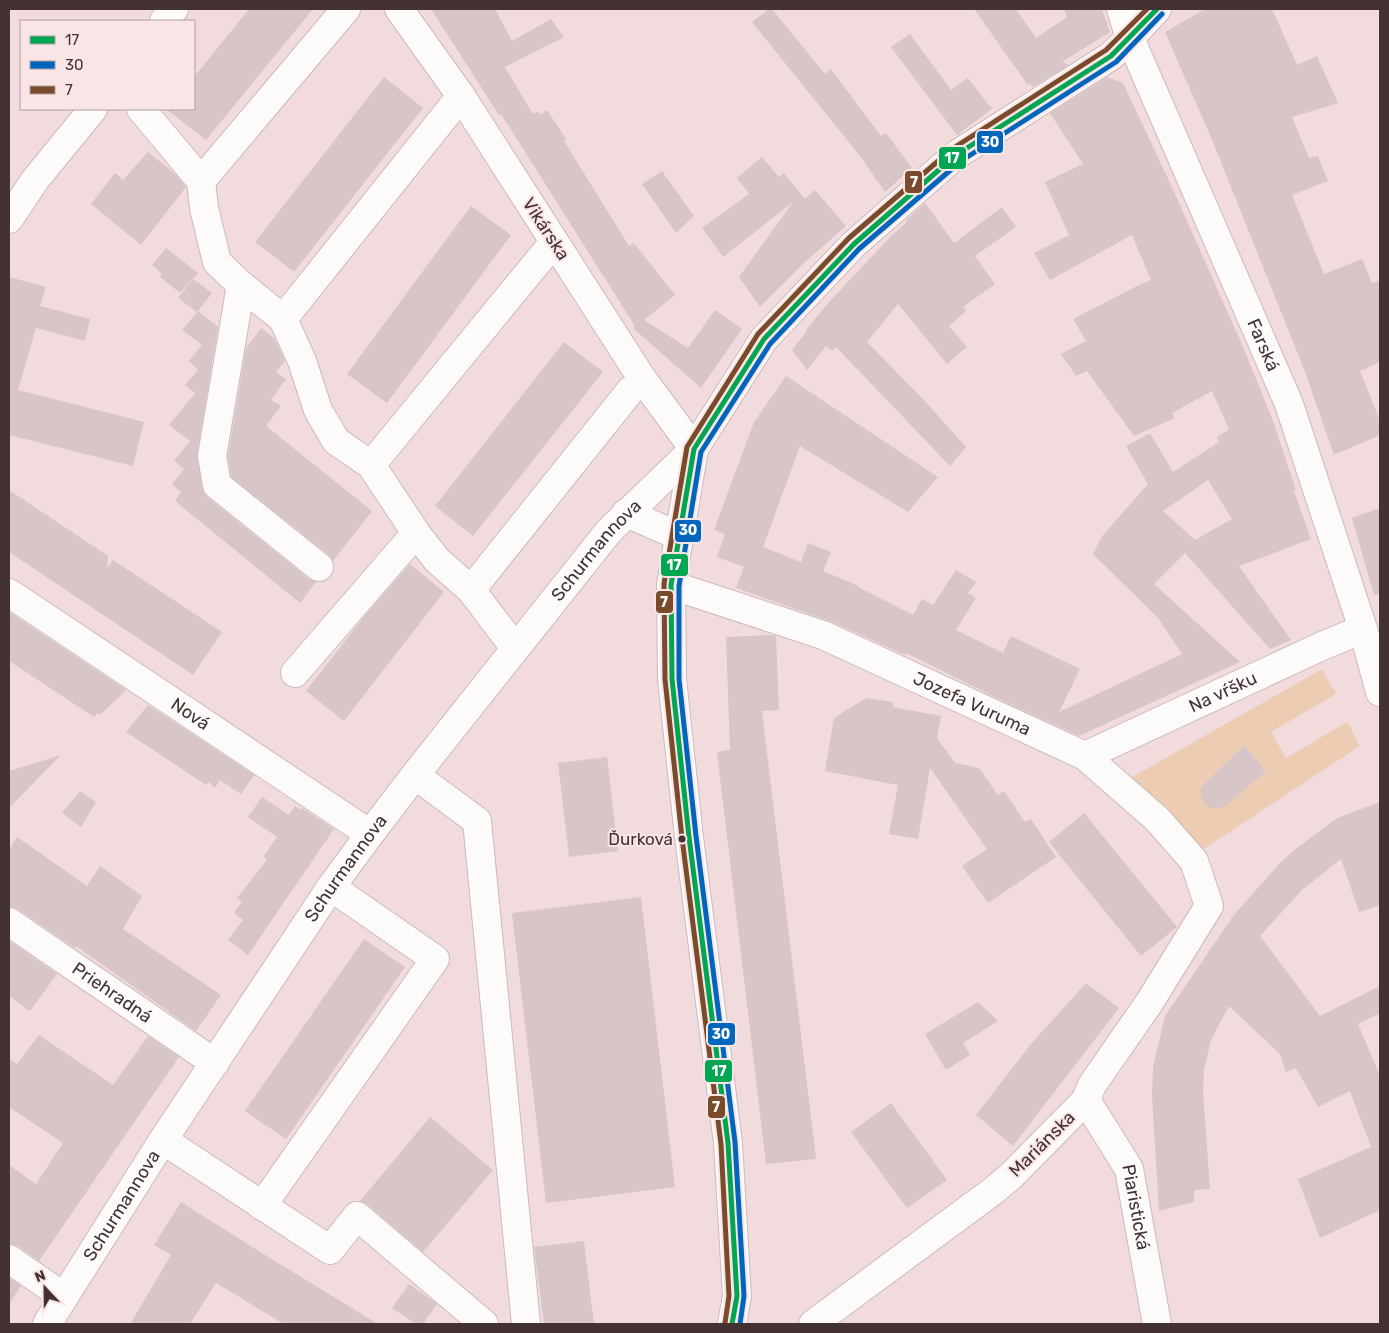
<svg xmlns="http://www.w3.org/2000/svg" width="1389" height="1333" viewBox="0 0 1389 1333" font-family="Rubik,sans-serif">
<rect width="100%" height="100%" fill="#f1dbdd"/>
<path fill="#eccdb3" d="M1322,669l14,25 -65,38 15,26 61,-36 13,24 -158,104 -73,-71z"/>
<path fill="#d8c5c7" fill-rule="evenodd" d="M249,9h64l-107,131 -40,-31h28v-32z
M431,9h64l17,32 39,-22 13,18 -59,30 28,47 5,-3 2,4 7,-5 19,29 -2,2 65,105 5,-3 41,52 -31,25 44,28 27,-38 27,19 -41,59 -68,-60 2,-2 -134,-212 -2,1z
M769,9h3l53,65 6,-5 50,67 5,-3 26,35 -27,24 -25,-36 -108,-134z
M974,9h42l20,29 31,-21 -3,-8h38l8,23 -48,30 7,3 -36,22 -3,-4 -2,2z
M1205,9h67l25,56 20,-9 21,47 -46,14 17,41 9,-2 10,25 -36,14 32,79 38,-15 10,24 8,-3v82l-20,9 20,50v14l-46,20 -30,-86 -91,-227 -48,-110z
M910,34l41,56 17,-12 24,31 -35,26 -66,-88z
M384,77l39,31 -129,164 -39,-30z
M1107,77l16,6 47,100 70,157 32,78 24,72 -2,1 17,48 -72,27 52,74 -21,9 -85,-96 -31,31 86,78 -161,74 -82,-38 -91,-45 -1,2 -75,-34 -94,-33 8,-21 -27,-10 8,-23 -11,-4 40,-108 32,-46 152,101 -30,35 -108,-66 -37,101 38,15 7,-19 23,9 -8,19 36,15 -1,1 55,28 9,-16 11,6 23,-35 20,12 -8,11 8,5 -20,32 47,23 8,-17 69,33 -21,43 123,-58 -24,-36 -65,-64 10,-19 45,-51 -22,-38 24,-13 23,39 46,-30 -2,-5 12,-8 -17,-38 -40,22 3,5 -41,18 -47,-65 -11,5 -15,-22 25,-13 -13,-22 64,-33 14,-6 -19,-45 -82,45 -16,-27 35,-18 -24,-53 38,-18 -33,-51zM1208,480l24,39 -37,21 -32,-29z
M148,152l26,21 12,14 -45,58 -50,-41 24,-31 8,7z
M762,157l17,20 5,-4 21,26 10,-9 31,36 -41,36 -45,45 -21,-30 54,-75 -70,55 -21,-29 47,-34 -12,-16z
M662,171l32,45 -18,17 -34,-49z
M925,203l29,40 48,-36 14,20 -41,29 20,28 -32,23 3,4 -17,15 18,21 -20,17 -49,-60 -31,38 55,56 44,49 -16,19 -114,-119 -4,4 -6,-5 -19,24 -15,-20 15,-19 -1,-1 23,-28 63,-67 15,-13 -1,-2 1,-1z
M471,206l40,29 -124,168 -40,-29z
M166,248l32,25 -18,20 -20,-16 2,-3 -10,-9z
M9,277l37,10 -6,19 50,13 -5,22 -49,-13 -18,62 126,32 -11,44 -124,-31z
M193,279l19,14 -14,18 20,16 -21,127 5,34 5,9 102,82 7,3 -16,21 -125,-102 6,-9 -9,-8 12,-15 -10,-8 16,-20 -21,-16 26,-32 -10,-8 13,-15 -9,-9 13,-16 -20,-15 15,-18 -19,-14z
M261,328l14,11 10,22 -9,11 10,7 -15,21 10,6 -15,20 106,85 -39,50 -4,-6 -98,-78 -3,-21 18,-108z
M564,342l39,30 -130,164 -38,-30z
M9,490l99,66 -1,12 6,-8 109,72 -29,43 -184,-123z
M1380,508v86l-6,1 -22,-77z
M410,564l34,28 -100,129 -38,-30 57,-73z
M9,612l117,78 -26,25 -3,-2 -3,4 -85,-56z
M772,635l4,1 3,74 -17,1 54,448 -50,5 -49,-412 13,-2 -4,-113z
M866,698l27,4v5l48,9 -4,22 18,25 24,5 19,27 6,-4 21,31 6,-3 25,38 -68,46 -26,-37 25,-17 -57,-81 -12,71 -29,-5 9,-49 -73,-14 9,-53z
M148,705l106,70 -13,19 -21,-14 -5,8 -6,-6 -3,3 -80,-53z
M1244,745l22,26 -42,36 -12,2 -8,-6 -4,-12 4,-7z
M61,755l-52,53v-37z
M607,757l11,94 -49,6 -11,-94z
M80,791l16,11 -15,25 -19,-14z
M262,797l27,18 6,-9 6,4 1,-2 32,21 -86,126 -20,-15 15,-20 -9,-7 8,-12 -5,-3 30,-38 -4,-3 14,-20 -29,-20z
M1380,802v103l-21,7 -18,-53 -39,31 -42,46 60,80 60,-30v27l-22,11 22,52v134l-60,28 -22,-59 73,-32 -21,-56 -32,16 -22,-39 -10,4 -6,-18 -51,-48 -18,34 -7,30 -1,22 7,97 -16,1v12l-35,9 -7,-115 1,-29 12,-51 68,-100 46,-52 14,-13 44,-33z
M1084,813l93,114 -36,29 -92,-114z
M17,837l70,49 13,-20 42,30 -19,33 98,66 -25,36 -120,-85 -1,2 -57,-39 -9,-2v-57z
M641,897l34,290 -129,16 -34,-290z
M364,939l41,28 -119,172 -41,-28z
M9,941l48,33 -27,37 -21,-15z
M1086,983l33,25 -106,138 -37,-31 54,-70z
M978,1002l20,19 -35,22 7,12 -24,15 -21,-36z
M39,1035l74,50 35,-49 31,21 -140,204 -21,-15 -9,-2v-79l27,19 27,-41 -54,-36v-48l8,5z
M891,1103l56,77 -40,28 -56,-76z
M430,1117l63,53 -70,82 -56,-48 -7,-3z
M181,1202l89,56 108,66h-94l-68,-41 -26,41h-60l41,-69 -17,-10z
M584,1241l10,83h-50l-10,-77z
M9,1278l12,8 -12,18z
M409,1284l28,20 -14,20h-7l-24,-16z"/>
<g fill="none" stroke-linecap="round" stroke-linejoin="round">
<g stroke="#cdbabc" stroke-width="30">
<g id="minor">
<path id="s1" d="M1121,9l9,29 159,366 74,225 17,63"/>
<path d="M164,21l10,-12"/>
<path d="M141,109l60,72 3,27 13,54 24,23 42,34 19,42 16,49 18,31 35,24 45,68 21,27 34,30 44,58"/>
<path d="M201,181l145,-172"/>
<path d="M9,219l26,-39 58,-71"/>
<path d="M241,285l-29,171 5,29 102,82"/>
<path d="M283,319l178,-223"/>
<path d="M371,465l183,-223"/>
<path d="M626,513l53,23"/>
<path id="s2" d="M671,585l152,50 262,121 72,63 37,42 15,45 -60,97 -57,82 -6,15 -75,76 -18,15 -180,133"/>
<path d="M471,590l159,-199"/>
<path id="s3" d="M9,593l361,241"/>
<path d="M295,673l121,-140"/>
<path id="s4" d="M1085,756l237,-110 41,-17"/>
<path d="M415,775l62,46 49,503"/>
<path id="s5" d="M9,922l206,141"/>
<path id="s6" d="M1086,1100l43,69 28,155"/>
<path d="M163,1140l167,110 27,-34 127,108"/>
<path d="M262,1206l173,-247 -104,-72"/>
<path d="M9,1259l55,38"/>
<path id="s7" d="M47,1324l116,-184 168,-253 39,-53 45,-59 194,-244 85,-82 -53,-72 -180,-281 -62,-87"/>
</g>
</g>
<g stroke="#cdbabc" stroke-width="30">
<path id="tertiary" d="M732,1324l5,-28 -9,-153 -39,-306 -17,-158 -1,-94 23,-136 70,-110 90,-95 102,-89 155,-99 19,-18 27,-29"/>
</g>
<use href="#minor" stroke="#fdfafa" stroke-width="28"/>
<use href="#tertiary" stroke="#fdfafa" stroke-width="28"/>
<g stroke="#f9e5e6" stroke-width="9">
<path id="bus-1" d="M732,1324l5,-28 -9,-153 -39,-306 -17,-158 -1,-94 23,-136 70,-110 90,-95 102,-89 155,-99 46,-47"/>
</g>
<g stroke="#f9e5e6" stroke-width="9">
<path id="bus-2" d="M740,1324l4,-28 -9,-154 -39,-306 -17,-157v-93l22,-134 69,-108 89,-95 102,-88 155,-99 46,-48"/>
</g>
<g stroke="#f9e5e6" stroke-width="9">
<path id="bus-3" d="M725,1323l4,-27 -8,-152 -39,-306 -17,-159 -1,-95 23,-137 71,-113 91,-96 103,-89 154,-99 41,-41"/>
</g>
<use href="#bus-1" stroke="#00a651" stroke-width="5"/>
<use href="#bus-2" stroke="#0065bd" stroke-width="5"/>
<use href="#bus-3" stroke="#7a4b2a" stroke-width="5"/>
</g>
<circle fill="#443233" stroke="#f9e5e6" stroke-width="2" cx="682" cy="839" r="4.5"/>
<g text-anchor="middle" stroke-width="4" stroke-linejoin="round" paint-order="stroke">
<g font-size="17" fill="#443233" stroke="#f9e5e6" text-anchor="end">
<text x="673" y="845">Ďurková</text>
</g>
<g font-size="18" fill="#443233" stroke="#f9e5e6">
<text transform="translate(546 229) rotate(57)" y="6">Vikárska</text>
<text dy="6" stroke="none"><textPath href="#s1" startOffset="365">Farská</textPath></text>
<text dy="6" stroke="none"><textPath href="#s7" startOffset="950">Schurmannova</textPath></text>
<text dy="6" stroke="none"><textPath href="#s4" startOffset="152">Na vŕšku</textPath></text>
<text dy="6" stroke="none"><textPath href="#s2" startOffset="324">Jozefa Vuruma</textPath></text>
<text dy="6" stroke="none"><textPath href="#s3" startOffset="218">Nová</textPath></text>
<text dy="6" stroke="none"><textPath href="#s7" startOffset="545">Schurmannova</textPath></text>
<text dy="6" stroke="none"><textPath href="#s5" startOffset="125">Priehradná</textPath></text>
<text transform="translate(1042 1144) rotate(-45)" y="6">Mariánska</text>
<text dy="6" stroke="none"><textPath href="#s7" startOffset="140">Schurmannova</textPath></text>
<text dy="6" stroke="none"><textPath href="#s6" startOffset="120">Piaristická</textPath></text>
</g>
</g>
<g stroke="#f9e5e6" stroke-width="2">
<rect x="976" y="130" width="28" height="24" rx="5" fill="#0065bd"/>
<rect x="938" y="146" width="29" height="24" rx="5" fill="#00a651"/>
<rect x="904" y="170" width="19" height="24" rx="5" fill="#7a4b2a"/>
<rect x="674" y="519" width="28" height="24" rx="5" fill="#0065bd"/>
<rect x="660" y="553" width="29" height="24" rx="5" fill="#00a651"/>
<rect x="655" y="590" width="19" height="24" rx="5" fill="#7a4b2a"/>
<rect x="707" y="1022" width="29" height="24" rx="5" fill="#0065bd"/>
<rect x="704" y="1059" width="29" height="24" rx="5" fill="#00a651"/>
<rect x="707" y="1095" width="19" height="24" rx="5" fill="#7a4b2a"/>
</g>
<g font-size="14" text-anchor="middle" font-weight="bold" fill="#fff">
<text x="990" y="147">30</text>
<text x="952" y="163">17</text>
<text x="914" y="187">7</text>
<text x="688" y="535">30</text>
<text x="674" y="570">17</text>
<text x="664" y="607">7</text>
<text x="721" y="1039">30</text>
<text x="719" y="1076">17</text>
<text x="716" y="1112">7</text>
</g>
<rect width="1389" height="1333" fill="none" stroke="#443233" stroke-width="20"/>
<rect x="20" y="20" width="175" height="90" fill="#f9e5e6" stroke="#b19d9e"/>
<rect x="30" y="36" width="25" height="8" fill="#00a651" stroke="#b19d9e"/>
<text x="65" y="45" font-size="15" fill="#443233">17</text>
<rect x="30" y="61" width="25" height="8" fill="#0065bd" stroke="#b19d9e"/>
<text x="65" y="70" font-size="15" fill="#443233">30</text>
<rect x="30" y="86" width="25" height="8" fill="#7a4b2a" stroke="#b19d9e"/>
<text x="65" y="95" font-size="15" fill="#443233">7</text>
<g transform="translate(45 1288) rotate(338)" stroke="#f9e5e6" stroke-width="4" paint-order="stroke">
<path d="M0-4L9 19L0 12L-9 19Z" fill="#443233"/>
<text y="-8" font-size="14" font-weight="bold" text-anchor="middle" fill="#443233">N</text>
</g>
</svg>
